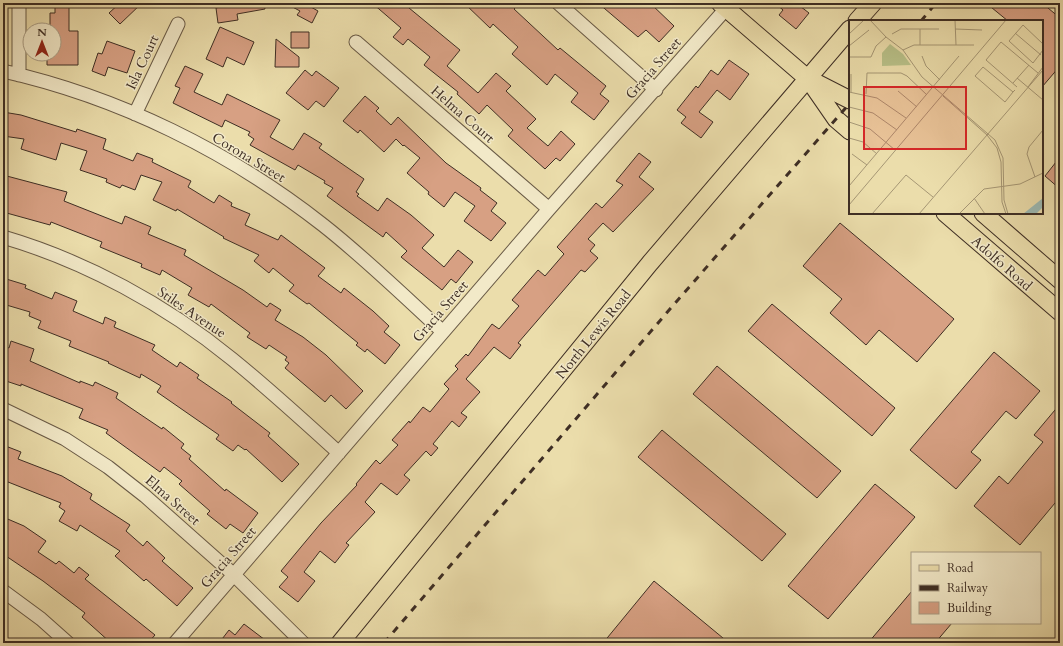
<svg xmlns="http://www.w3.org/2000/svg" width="1063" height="646" viewBox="0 0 1063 646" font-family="Cardo,serif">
<rect width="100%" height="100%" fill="#ebddab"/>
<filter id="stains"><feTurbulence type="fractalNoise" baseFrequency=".005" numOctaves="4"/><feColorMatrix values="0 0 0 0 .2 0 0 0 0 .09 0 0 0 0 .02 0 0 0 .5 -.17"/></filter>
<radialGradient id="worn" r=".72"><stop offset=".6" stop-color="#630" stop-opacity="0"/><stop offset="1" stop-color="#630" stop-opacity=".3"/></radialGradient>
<path fill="#d7a083" stroke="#3e2e24" d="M55,3h14v28h9v34h-31v-11h7v-24h-4v-17h5z
M120,3h22l-22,21 -11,-11z
M224,3h40l1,6 -28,5 1,6 -20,3 -2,-15 8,-2z
M285,3h29l-3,4 7,4 -6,12 -15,-8 3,-4z
M372,3h31l57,47 -13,16 31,27 18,-20 15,13 -5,5 30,28 -9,9 21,18 13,-15 14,13 -15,17 -4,-3 -11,11 -37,-33 5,-6 -26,-25 -8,9 -22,-20 1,-2 -34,-27 6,-8 -22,-18 -5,6 -10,-8 8,-9z
M464,3h56l-6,6 44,41 2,-2 46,38 -6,8 9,7 -15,19 -23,-18 7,-9 -23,-19 -8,11 -35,-31 6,-7 -25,-23 -3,4z
M598,3h52l24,23 -15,16 -13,-12 -8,7z
M775,3h21l13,10 -13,16 -17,-14 4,-5z
M986,3h56l18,15v48l-18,21v-66h-34z
M220,27l34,15 -10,23 -17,-8 -4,10 -17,-8z
M291,32h18v16h-18z
M276,39l23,18v10h-24z
M107,41l28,10 -8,22 -19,-6 -3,9 -13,-5 6,-18 4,1z
M729,60l20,14 -19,26 -13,-10 -18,22 14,10 -12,16 -20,-15 5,-6 -9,-7 19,-24 2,2 13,-18 7,5z
M185,66l18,8 -9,18 28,13 5,-11 53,26 -10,17 23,13 11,-17 18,11 -3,4 45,31 -8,13 3,2 -2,2 21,15 9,-13 24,17 23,20 -12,13 22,19 14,-17 15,12 -17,21 -5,-4 -9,11 -41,-33 6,-6 -21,-19 -3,5 -56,-41 6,-8 -9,-5 1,-2 -27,-16 -3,5 -45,-25 4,-6 -6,-4 2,-3 -25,-12 -3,7 -49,-24 7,-15 -5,-2z
M305,70l7,6 4,-5 23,17 -15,19 -8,-6 -8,9 -22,-17z
M365,96l14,12 -3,3 15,14 7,-8 48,46 35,25 -1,2 17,13 -6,8 15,12 -15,18 -27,-20 11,-15 -20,-14 -11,15 -16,-13 1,-2 -22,-19 13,-15 -16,-13 -1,1 -7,-7 -12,13 -24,-22 -2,3 -15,-12z
M3,112l18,3 55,17 1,-3 29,10 -3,10 30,12 4,-8 16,6 -1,3 39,19 -3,6 26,16 5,-8 13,8 -1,3 19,8 -5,11 33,15 3,-5 44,33 -7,8 23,17 3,-5 29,23 16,15 -5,6 16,13 -15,19 -18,-15 -2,3 -9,-7 2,-2 -49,-40 -2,1 -18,-13 5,-6 -21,-17 -4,5 -15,-12 5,-6 -36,-17 1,-1 -47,-28 -1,2 -23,-11 9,-18 -21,-7 -6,15 -13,-5 -2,3 -14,-6 1,-3 -27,-9 7,-19 -26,-8 -5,17 -35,-11 3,-10 -21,-3z
M639,153l12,9 -12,15 15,12 -41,43 -10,-9 -15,16 7,6 -5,6 8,7 -13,14 -4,-2 -63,73 3,2 -11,14 -16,-12 -28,32 14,13 -19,21 6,4 -8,10 -7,-6 -19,23 5,4 -7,8 -5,-5 -22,24 6,5 -13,15 -16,-12 -16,19 10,10 -29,31 3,2 -14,18 -15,-12 -16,21 11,9 -17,21 -19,-15 9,-10 -7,-6 40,-48 36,-38 -1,-1 20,-24 4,4 18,-19 -6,-5 17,-19 1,2 13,-16 7,5 19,-23 -5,-5 14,-15 -3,-3 11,-12 2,2 24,-32 7,5 20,-23 -7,-6 26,-30 7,6 19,-22 -7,-7 39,-44 6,5 21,-23 -7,-4z
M1060,157v32l-15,-13z
M3,175l64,17 -3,9 58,23 3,-8 26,11 -3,7 38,16 -2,5 59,35 24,17 3,-4 11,7 -6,10 28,17 23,18 37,36 -17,18 -15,-14 -6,7 -40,-34 4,-5 -4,-3 2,-3 -18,-12 -3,4 -19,-12 3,-4 -39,-29 -2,3 -21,-12 4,-7 -30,-18 -2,5 -19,-8 1,-3 -42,-17 2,-5 -51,-20 -1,3 -47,-13z
M840,223l114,96 -37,43 -38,-32 -13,15 -36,-32 12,-14 -39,-33z
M3,278l23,7 -1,3 27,11 3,-7 22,9 -4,10 30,13 2,-7 11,5 -2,5 41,18 -3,5 25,17 3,-5 19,13 -2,3 35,24 -1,1 39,30 -2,3 31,28 -17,18 -36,-33 -1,1 -7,-5 -5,6 -17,-12 3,-4 -62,-43 4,-6 -20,-12 -1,4 -32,-15 1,-1 -40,-16 2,-5 -33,-13 3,-7 -12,-5 1,-4 -27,-8z
M772,304l123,104 -23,28 -124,-105z
M11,341l23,8 -4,12 50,22v-2l13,5 2,-4 23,11 -2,5 46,31 1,-2 21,17 -3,4 10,8 -2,3 36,32 1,-2 32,24 -15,20 -13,-9 -4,5 -19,-15 3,-3 -31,-27 3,-3 -18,-14 -4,5 -54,-39 2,-3 -29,-12 4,-9 -62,-25v2l-18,-6v-34l6,2z
M994,352l46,39 -24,28 -10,-8 -35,41 10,8 -25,29 -46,-39z
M717,366l124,105 -24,27 -124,-104z
M1060,404v93l-40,48 -46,-39 25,-30 9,8 35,-42 -9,-7z
M662,430l124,104 -24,27 -124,-104z
M3,445l18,7 -3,7 44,17 30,18 -2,5 40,26 -4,6 17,15 4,-5 18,17 -3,3 31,27 -16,18 -31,-27 -2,2 -29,-25 5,-5 -40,-26 -3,6 -18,-10 6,-10 -6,-4 2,-4 -58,-23z
M875,484l40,33 -87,102 -40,-33z
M3,517l21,9 22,15 -8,11 18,12 3,-3 15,12 5,-6 10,8 -4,4 70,56 -7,8h-37l-29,-26 3,-4 -42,-32 -40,-27z
M654,581l75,62h-126z
M912,591v32h40l-17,20h-67z
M244,624l25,19h-50l10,-13 6,5z"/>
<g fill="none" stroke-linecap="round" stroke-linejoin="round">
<g stroke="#695a46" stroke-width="15">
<path id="minor" d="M19,3v72
M558,3l98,87
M356,42l193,167
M3,71c116,26 227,81 320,154 42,33 81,71 120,107
M135,114l43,-90
M3,237c82,24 163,68 229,122 37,30 72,62 107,94
M3,409l62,30 43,28 37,29 88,78 70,69
M3,591l38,28 27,24
M175,643l374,-434 182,-206"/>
</g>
<g stroke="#3e2e24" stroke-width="19">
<path id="major" d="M720,3l87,75 43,22
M857,21l16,-18
M809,80l27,39 14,12
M945,213l115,99
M983,213l77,67
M340,643l310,-380 200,-234"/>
</g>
<use href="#minor" stroke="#f2e9c8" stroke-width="13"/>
<use href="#major" stroke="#ebddab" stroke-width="17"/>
<path stroke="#3e2e24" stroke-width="3" stroke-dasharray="7 7" stroke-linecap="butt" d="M921,21l15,-18
M384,643l286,-334 180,-206"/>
</g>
<g text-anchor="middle" stroke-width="3" stroke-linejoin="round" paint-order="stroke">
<g font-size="14" fill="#3e2e24" stroke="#f2e9c8">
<text transform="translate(142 62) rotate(-65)" y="5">Isla Court</text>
<text transform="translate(653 68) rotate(-49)" y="5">Gracia Street</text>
<text transform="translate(463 114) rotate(41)" y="5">Helma Court</text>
<text transform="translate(249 157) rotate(31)" y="5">Corona Street</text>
<text transform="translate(1002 263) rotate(41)" y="5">Adolfo Road</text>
<text transform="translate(440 311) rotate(-49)" y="5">Gracia Street</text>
<text transform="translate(192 312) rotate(34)" y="5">Stiles Avenue</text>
<text transform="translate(593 334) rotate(-51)" y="5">North Lewis Road</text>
<text transform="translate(173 500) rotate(41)" y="5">Elma Street</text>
<text transform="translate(228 557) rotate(-49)" y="5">Gracia Street</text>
</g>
</g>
<g transform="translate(849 20)">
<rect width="194" height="194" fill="#ebddab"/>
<path d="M41,24l13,10 8,11 -29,1v-13z" fill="#b8c088"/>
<path d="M194,178v9l-7,7h-13z" fill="#9cbab4"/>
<path fill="none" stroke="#a69775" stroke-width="1" d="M21,0l16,17 17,13 19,27 73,63 8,18 1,42 4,14M106,0l1,25M71,9v16M106,9l27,1M166,13l26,22M0,14l15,-14M43,14l9,-5h38M194,24l-20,-19 -14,16 24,22 10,-13M0,26l20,-16M54,30l11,-5h60M73,36l4,10 14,14M0,37h22l5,-11 10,-9M2,54v18M168,58l26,22M164,63l16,-18M168,67l-31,-27 15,-18 37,31M179,67l15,-20M49,71l19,16M0,72l28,6 29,20M164,72l-30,-25 -8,9 30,26 8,-10 2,-2M17,74l1,-21h34l6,3 20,19M94,76l44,39 10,13 4,14 1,40 4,12M0,87l24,6 24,17M0,102l21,7 25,21M0,118l14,4 14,12M3,134l15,11M186,157l-8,-23 2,-7 14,-17M0,166l110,-130M125,178l11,16M0,185l157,-185M23,194l34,-39 27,22M70,194l124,-144M110,194l25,-25 36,-5 23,-11"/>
<path fill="#d62828" fill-opacity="0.15" stroke="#d62828" stroke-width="2" d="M15,67h102v62h-102z"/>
<rect width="194" height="194" fill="none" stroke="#3e2e24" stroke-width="2"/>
</g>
<rect width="1063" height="646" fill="none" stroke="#ebddab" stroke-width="16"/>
<rect x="4" y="4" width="1055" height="638" fill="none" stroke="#3e2e24" stroke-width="2"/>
<rect x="8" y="8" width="1047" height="630" fill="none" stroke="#3e2e24"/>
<rect x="911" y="552" width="130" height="72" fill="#f2e9c8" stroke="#aa9e86"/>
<rect x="919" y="565" width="20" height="6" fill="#ebddab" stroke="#aa9e86"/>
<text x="947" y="572" font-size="12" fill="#3e2e24">Road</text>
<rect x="919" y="585" width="20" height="6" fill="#3e2e24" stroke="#aa9e86"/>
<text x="947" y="592" font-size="12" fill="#3e2e24">Railway</text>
<rect x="919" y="602" width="20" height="12" fill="#d7a083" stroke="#aa9e86"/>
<text x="947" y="612" font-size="12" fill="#3e2e24">Building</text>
<g transform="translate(42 42)"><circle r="19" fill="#f2e9c8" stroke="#aa9e86"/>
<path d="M0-3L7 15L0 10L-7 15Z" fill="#8f2418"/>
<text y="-6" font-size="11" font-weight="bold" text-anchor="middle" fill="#3e2e24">N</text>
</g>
<rect width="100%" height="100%" filter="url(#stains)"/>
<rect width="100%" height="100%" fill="url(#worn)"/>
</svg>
